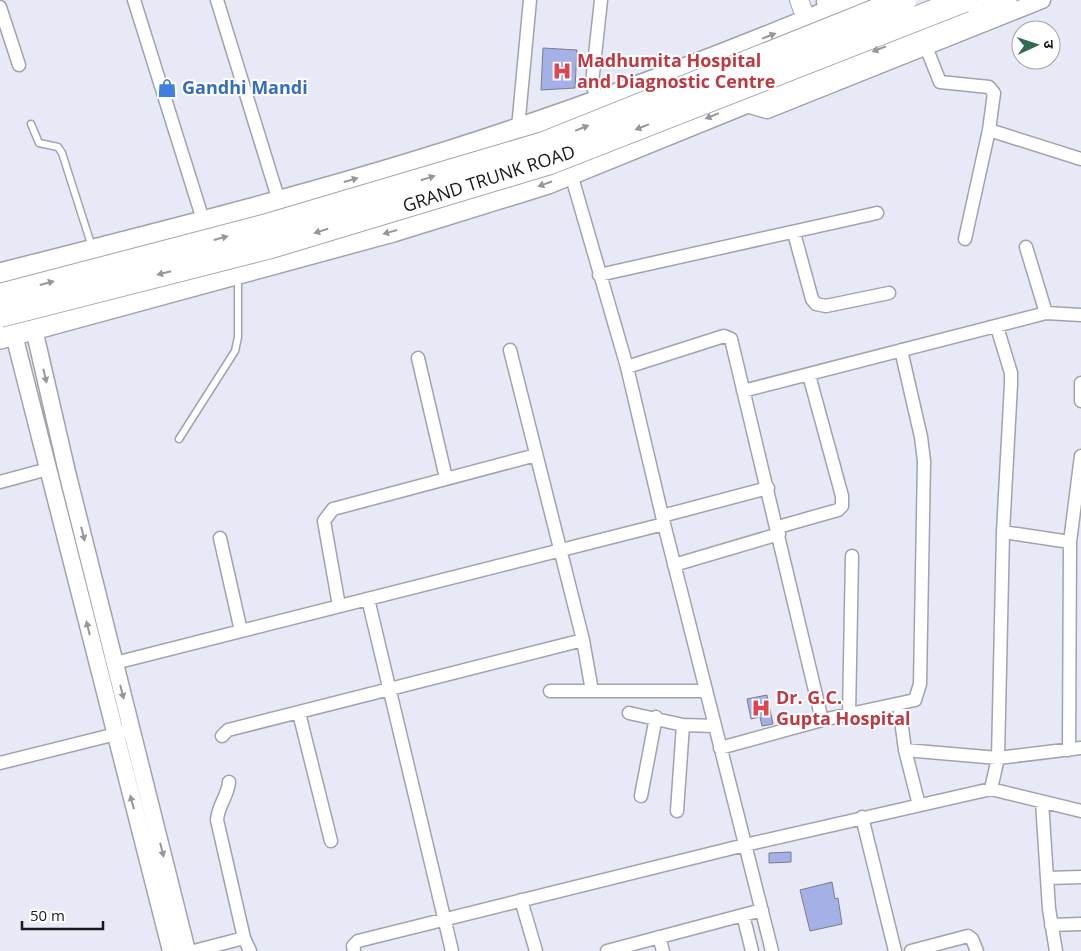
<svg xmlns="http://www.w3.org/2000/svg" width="1081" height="951" viewBox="0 0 1081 951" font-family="'Open Sans','Noto Sans Devanagari',sans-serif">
<rect width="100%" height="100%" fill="#e7eaf6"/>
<path fill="#a4b0e6" stroke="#7a7d88" d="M543,48l34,2 -2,38 -34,2z
M767,695l6,29 -11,2 -2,-9 -9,2 -4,-20z
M791,852v10l-22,1v-10z
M832,882l3,17 3,-1 4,26 -32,7 -10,-41z"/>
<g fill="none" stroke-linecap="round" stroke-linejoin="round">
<g stroke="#a0a3ae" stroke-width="9">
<path id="service" d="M31,124l8,19 19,4 4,6 30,94
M179,439l56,-88 3,-14v-60"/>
</g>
<g stroke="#a0a3ae" stroke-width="15">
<path id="minor" d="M134,0l70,223
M217,0l62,201
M823,2l5,-2
M0,7l19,58
M921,40l5,7 14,35 49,5 5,6 -5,37 -24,109
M597,100l-5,-17 9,-83
M518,128l12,-128
M989,130l92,29
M571,174l56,193 37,157 108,427
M794,233l18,66 4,5 10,2 63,-13
M1026,247l20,66
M599,275l278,-62
M510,350l73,290 9,51
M418,358l28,120
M627,367l97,-31 7,3 91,381
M1081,383v18
M743,391l303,-78 35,2
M0,482l48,-13
M662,516l106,-28
M778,527l60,-17 4,-4v-10l-33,-121
M1003,532l67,10
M220,538l21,93
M674,565l105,-31
M368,599l84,352
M339,606l-15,-85 9,-12 203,-54
M115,663l549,-139
M550,691h156
M899,705l6,45 14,55
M299,713l32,128
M629,713l54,12 32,1
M849,715l3,-159
M222,736l6,-6 355,-90
M720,748l102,-28 93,-20 5,-16 4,-223 -3,-24 -20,-87
M905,750l93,8 83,-10
M1069,750l1,-208 11,-86
M0,763l124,-31
M991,789l7,-31 5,-226 8,-148v-11l-14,-46
M641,796l15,-79
M1042,802l7,107 7,42
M677,811l6,-86
M862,817l33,134
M1047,878l34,-1
M521,900l15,51
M743,915l9,36
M1051,925l30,-1
M659,937l4,14
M244,938l6,13
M194,951l50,-13 -27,-118c1,-15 11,-24 12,-38
M354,951l-1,-5 5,-5 387,-96 246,-56 90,22
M607,951l155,-41
M911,951l57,-15 4,3 5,12"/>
</g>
<g stroke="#a0a3ae" stroke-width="19">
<path id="tertiary" d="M743,103l24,7 275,-110
M34,329l33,143 120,479
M14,335l157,616"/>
</g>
<g stroke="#a0a3ae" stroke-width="20">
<path id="secondary" d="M799,0l12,32"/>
</g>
<g stroke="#a0a3ae" stroke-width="24">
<path id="trunk" d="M0,274c149,-38 299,-75 445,-121 139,-44 278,-97 412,-153
M0,338l393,-107 155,-48 278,-113 180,-70"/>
</g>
<use href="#service" stroke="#fff" stroke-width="6"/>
<use href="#minor" stroke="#fff" stroke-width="12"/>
<use href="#tertiary" stroke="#fff" stroke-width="16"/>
<use href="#secondary" stroke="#fff" stroke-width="18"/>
<use href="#trunk" stroke="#fff" stroke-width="21"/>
<g stroke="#a0a3ae" stroke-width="26" stroke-linecap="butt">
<path id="motorway-bridge" d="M0,296l267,-70 277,-82 360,-144
M0,315l271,-69 279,-84 414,-162"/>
</g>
<use href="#motorway-bridge" stroke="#fff" stroke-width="24"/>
</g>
<defs><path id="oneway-solid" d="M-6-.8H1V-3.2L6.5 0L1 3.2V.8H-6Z" transform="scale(1.25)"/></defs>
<g fill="#979799">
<use href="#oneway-solid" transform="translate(769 36) rotate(-21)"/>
<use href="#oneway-solid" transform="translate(879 49) rotate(159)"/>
<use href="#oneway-solid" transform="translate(712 116) rotate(158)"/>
<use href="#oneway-solid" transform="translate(642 127) rotate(159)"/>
<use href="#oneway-solid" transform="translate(582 128) rotate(-22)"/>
<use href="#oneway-solid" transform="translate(428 178) rotate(-17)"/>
<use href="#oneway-solid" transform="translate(351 180) rotate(-16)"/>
<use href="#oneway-solid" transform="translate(545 184) rotate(161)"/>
<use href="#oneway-solid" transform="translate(321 231) rotate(163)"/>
<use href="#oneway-solid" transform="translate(390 232) rotate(164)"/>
<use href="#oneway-solid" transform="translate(221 238) rotate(-15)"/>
<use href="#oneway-solid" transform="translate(164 273) rotate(166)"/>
<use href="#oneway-solid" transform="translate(47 283) rotate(-15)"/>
<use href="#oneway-solid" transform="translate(45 376) rotate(77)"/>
<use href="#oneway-solid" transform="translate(83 534) rotate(76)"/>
<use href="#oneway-solid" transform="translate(88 628) rotate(-104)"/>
<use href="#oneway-solid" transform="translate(122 692) rotate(76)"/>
<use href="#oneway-solid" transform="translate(132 802) rotate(-105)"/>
<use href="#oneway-solid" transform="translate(162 850) rotate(76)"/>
</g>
<defs>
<g id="hospital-bare" transform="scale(1.5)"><path d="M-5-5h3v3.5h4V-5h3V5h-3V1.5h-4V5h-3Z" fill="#e0444e" stroke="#fff" stroke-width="2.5" paint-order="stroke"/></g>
<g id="shop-bare" transform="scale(1.5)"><path d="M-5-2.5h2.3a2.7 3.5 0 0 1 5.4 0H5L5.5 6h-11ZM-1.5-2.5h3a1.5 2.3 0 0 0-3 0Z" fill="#3f7fe0" stroke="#fff" stroke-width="2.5" paint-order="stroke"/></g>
</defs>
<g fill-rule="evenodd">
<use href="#hospital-bare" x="562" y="71"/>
<use href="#shop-bare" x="167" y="88"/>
<use href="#hospital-bare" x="761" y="708"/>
</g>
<g text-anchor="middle" stroke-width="4" stroke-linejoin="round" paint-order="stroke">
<g font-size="18" font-weight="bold" fill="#be3a42" stroke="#fff" text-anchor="start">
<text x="577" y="67">Madhumita Hospital<tspan x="577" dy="21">and Diagnostic Centre</tspan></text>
<text x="776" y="704">Dr. G.C.<tspan x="776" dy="21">Gupta Hospital</tspan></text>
</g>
<g font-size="18" font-weight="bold" fill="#366cbe" stroke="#fff" text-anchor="start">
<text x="182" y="94">Gandhi Mandi</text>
</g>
<g font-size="18" fill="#17181c" stroke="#fff">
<text transform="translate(489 179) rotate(-18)" y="6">GRAND TRUNK ROAD</text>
</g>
</g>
<g transform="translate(1036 45) rotate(87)"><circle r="24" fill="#ffffff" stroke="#a2a3a4"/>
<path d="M0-4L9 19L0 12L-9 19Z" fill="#316951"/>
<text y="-8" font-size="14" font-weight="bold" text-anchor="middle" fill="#17181c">उ</text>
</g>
<path d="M22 921v8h81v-8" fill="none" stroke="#17181c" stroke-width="2.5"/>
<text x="30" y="921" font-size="15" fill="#17181c" stroke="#ffffff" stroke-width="4" paint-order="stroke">50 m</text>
</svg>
